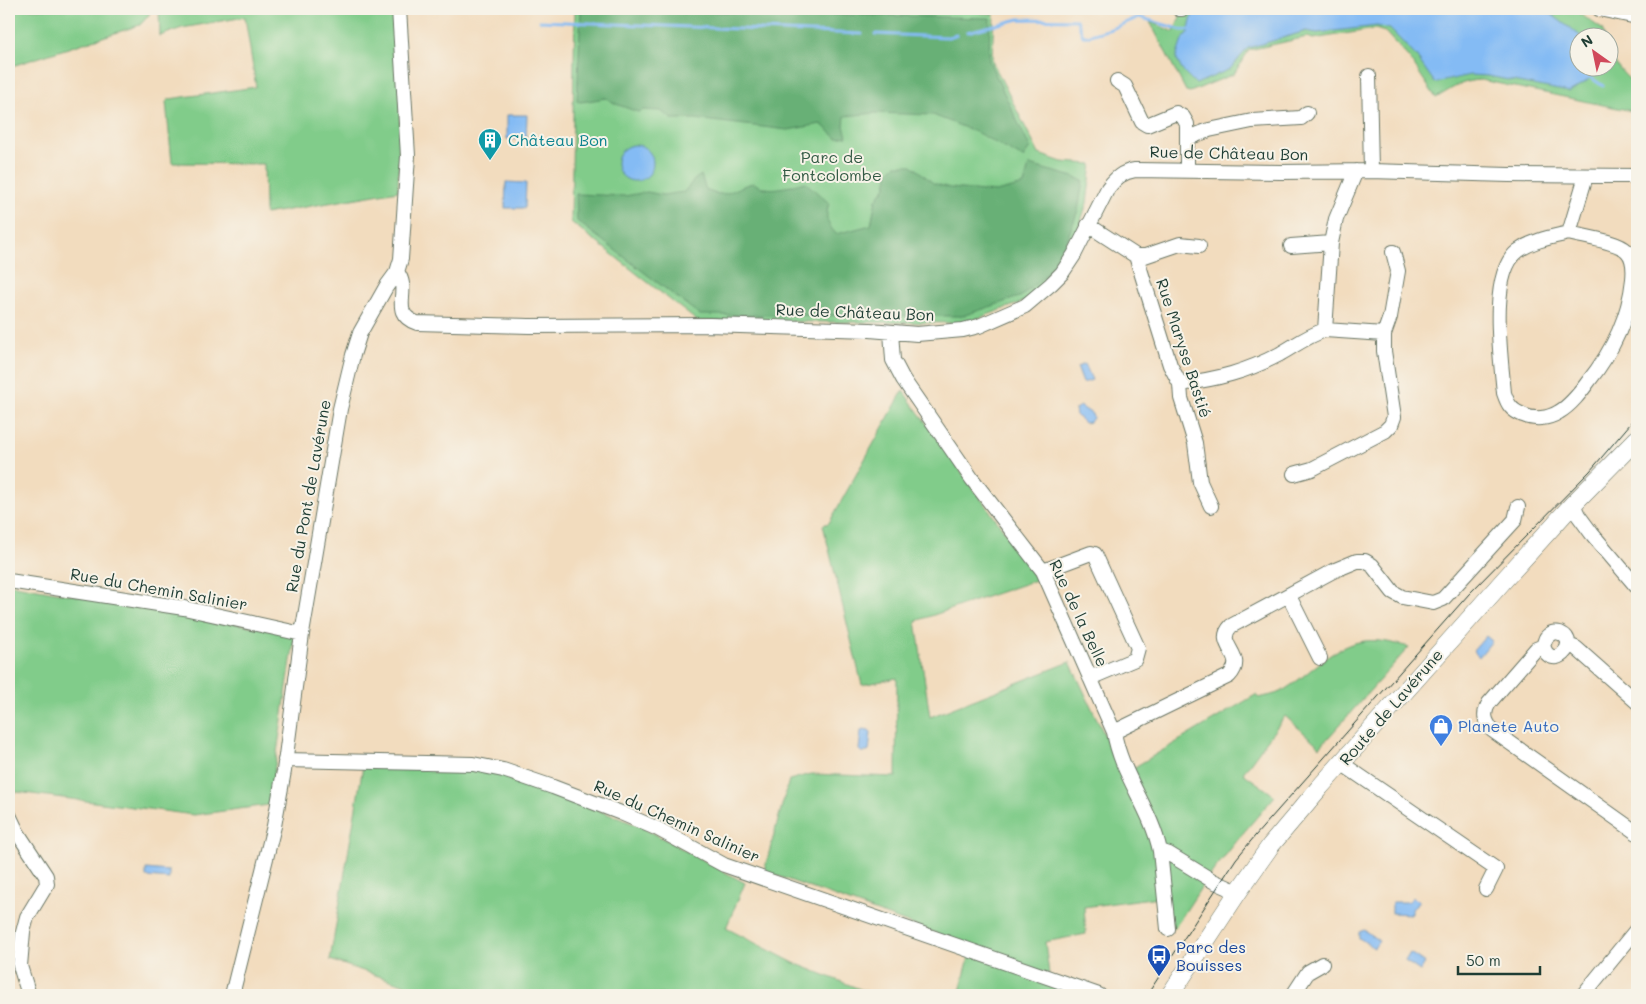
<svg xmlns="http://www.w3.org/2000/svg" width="1646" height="1004" viewBox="0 0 1646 1004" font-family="Mali,sans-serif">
<rect width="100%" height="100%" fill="#f7f3e8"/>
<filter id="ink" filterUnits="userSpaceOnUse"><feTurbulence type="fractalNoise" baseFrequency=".02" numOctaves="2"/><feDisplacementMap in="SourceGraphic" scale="10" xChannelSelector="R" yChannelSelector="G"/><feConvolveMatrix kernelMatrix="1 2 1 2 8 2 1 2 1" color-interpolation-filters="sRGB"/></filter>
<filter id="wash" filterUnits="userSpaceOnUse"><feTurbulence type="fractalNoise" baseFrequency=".0096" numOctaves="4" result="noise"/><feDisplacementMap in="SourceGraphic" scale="20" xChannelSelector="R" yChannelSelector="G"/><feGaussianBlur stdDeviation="1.12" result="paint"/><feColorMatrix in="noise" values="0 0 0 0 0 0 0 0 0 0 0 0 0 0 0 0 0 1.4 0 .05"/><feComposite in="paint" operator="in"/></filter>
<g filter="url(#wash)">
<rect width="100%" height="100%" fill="#f2dcbe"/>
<path fill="#81cc8a" stroke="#50845f" d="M9,9h142l-2,6 -9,10 -131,42z
M159,9h235l6,88 -2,94 -133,23 -1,-50 -92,-1 -6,-61 3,-3 87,-12 -11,-70 -63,11 -22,8z
M575,9h222l149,3 1,-3h34l-1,4 14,1 -2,47 47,93 23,8 30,2 -5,39 -10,30 -14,33 -37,35 -61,22 -268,-2 -126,-99z
M1183,9h390l29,20 3,8 -27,1v30h30l1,-18c6,16 15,25 28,36v26l-156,-32c-18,0 -30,9 -45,18l-27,-40 -24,-26 -10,-3 -62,10 -6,-2 -58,13 -15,24 -44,18 -4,-1 -36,-69 24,10z
M903,391l136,188 -123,42 14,96 140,-55 53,112 134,-80 2,4c7,-2 16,-3 23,-7 25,-14 49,-44 77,-49 17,-4 34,1 50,5l-89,100 -35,-31 -42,57 32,23 -31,36 -38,48 -32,49 -15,-32 -75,10 2,27 -41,8 4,32 -285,-103 25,-91 22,-6 85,3 1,-99 -35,7 -39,-160 6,-2z
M9,584l286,50 -26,171 -75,10 -185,-24z
M363,766l109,2 29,5 141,54 103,56 -19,45 68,35 81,32h-439l-106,-35z
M970,954l117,41h-128z"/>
<path fill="#68b076" stroke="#447655" d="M581,9l409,9 -1,43 41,87 -7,10 -47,-26 -43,-17 -57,-2 -31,3 -1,10 3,10 -10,2 -16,-14 -33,6 -93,-11h-23l-11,-8 -17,-1 -6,2 -22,-8 -10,-6 -25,4 -4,-1z
M895,165h17l21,18 17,5 46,4 28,-7 5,-20 45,12 9,4 -5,29 -19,52 -37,34 -60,20 -262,-1 -123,-94 -1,-27 49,2 22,-4 16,3 21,-3 10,-12 7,-5 5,15c22,11 28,-4 48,-7 15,11 34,3 51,-1l24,21c-4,14 -3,20 7,31l35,-9 5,-25 10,-14 3,-15z"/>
<path fill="#84bbf4" stroke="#527c94" d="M1194,9h350l38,28 -4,1v30h18c-3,12 -17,18 -27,24l-81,-16 -18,-1 -35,8 -19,-27 -26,-27 -13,-3 -60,7 -11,-2 -58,17 -18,21 -34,15 -14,-14 -6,-12 6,-18 6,-7z
M507,115h20l-1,25 -19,-1z
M617 163a18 18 0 1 1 36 0a18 18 0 1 1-36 0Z
M506,182l20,1 -1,25h-20z
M1085,364l7,16 -9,3 -6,-16z
M1080,406l12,8 1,4 -3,4 -6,1 -8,-8 -1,-6z
M1486,636l6,5 -13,16 -6,-6z
M863,729l6,1 2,2 -2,19 -1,1h-7l-2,-2 2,-19z
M146,869l23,2v8l-23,-2z
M1413,897l7,5 -8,7v5l-20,-1v-11h16z
M1364,930l15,11 -5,7 -15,-10v-6z
M1410,953l15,10 -5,8 -15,-10z"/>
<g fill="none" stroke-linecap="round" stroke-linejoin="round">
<path stroke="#84bbf4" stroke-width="3" d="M540,21l322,13
M967,32l52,-13 58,1 6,16h4l24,-7 28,-12 43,13h11
M875,34l73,3 8,-2
M1587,75l16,11"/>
</g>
</g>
<g filter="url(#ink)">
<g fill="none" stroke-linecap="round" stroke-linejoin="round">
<g stroke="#697564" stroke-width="16">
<path id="minor" d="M1179,9h3
M1599,9l38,8
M1369,76l2,95
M1117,81l8,5 17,36 5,3 29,-12 7,4 4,7v47
M1188,138l21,-8 43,-9 49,-3 6,-5
M1088,225l48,31 34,109 10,19 1,14 14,45 5,39 11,24
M1569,233c14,4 48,8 58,18 7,7 7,18 6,28 -4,39 -21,73 -45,103 -8,11 -17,23 -29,30 -11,7 -25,8 -36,3 -12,-5 -15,-10 -19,-22 -3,-35 -16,-119 14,-142 15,-11 34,-14 51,-18z
M1569,233l17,-57
M1291,246l40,-3
M1136,256h9l35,-12 19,2
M397,272c15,19 -9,41 20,51l112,3 181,-1 160,5 47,4 46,-4 16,-4 46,-20 26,-22 11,-11 12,-18 34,-67c8,-10 14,-16 27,-18l146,2 90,-1 138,4 128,1
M891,332l2,28 10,19 69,100 71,92 71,161c7,43 37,76 46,119l9,3 44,27 25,11
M1384,334l6,-17 8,-46 -5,-19
M1180,384c38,-5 66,-12 100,-30 16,-9 27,-18 45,-24l6,-87 5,-24 20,-48
M1294,474l18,-5 73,-38 6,-6 3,-8 -10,-66v-17l-59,-4
M1573,504l5,11 14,19 45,53
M1043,571l48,-18 4,1 43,94 -3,11 -45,19
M9,581l175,27 118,26
M1289,596l31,62
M1543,645c7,29 40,-2 17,-12 -3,-1 -8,-1 -11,2 -5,3 -3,6 -6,10 -1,2 -4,3 -7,4l-47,54c-6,10 -5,17 3,27l145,103
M1568,645l8,3 61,54
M1114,732l115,-56c20,-21 -16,-31 2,-50l102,-55 24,-10h8l7,4 21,27 9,5 31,6 10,-4 72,-79 3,-13
M285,760l188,4 30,6 50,17 68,26 37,16 66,36 375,130
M1341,763l155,106 -10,20
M9,815l8,17 29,44 1,8 -20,33 -4,15 -3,34 9,29
M1160,851l8,78
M232,995l42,-169 10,-55 18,-137 38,-225 13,-54 7,-22 26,-46 11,-15 4,-13 7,-103 -9,-147
M1293,995l15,-23 14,-8
M1583,995l54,-66"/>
</g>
<g stroke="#697564" stroke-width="19">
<path id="major" d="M1170,995l68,-103 33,-47 49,-58 184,-207 69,-76 64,-65"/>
</g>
<use href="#minor" stroke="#fff" stroke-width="14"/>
<use href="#major" stroke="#fff" stroke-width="18"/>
<path stroke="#1f3d34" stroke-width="1" d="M1147,995l89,-136 19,-23 214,-242 121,-123 47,-55"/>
</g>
</g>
<defs>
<g id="building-pin" transform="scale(1.25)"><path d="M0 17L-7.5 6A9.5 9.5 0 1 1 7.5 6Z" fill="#0f9aa8" stroke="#f7f3e8"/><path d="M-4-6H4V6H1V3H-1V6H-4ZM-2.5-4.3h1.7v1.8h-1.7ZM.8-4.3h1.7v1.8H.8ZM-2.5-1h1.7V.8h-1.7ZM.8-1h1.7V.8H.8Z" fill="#fff"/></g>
<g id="shop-pin" transform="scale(1.25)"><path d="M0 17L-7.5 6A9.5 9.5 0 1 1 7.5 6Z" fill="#3f7fe0" stroke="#f7f3e8"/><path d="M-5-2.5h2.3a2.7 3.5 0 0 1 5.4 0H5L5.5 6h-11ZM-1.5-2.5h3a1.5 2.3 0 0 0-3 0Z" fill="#fff"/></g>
<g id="bus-pin" transform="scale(1.25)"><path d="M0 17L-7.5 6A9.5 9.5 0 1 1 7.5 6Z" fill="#1a4fb4" stroke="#f7f3e8"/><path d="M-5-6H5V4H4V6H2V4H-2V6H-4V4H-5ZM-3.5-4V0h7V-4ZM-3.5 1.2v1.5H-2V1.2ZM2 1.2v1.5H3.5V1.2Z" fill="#fff"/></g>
</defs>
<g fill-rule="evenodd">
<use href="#building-pin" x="490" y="140"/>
<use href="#shop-pin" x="1441" y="726"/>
<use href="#bus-pin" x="1159" y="956"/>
</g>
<g text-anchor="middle" stroke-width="4" stroke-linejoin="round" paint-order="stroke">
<g font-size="16" fill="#0d838f" stroke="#f7f3e8" text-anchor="start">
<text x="508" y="146">Château Bon</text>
</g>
<g font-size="16" fill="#1f3d34" stroke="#f7f3e8">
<text transform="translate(1229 153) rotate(1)" y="6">Rue de Château Bon</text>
<text transform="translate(855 312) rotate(2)" y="6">Rue de Château Bon</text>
<text transform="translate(1184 348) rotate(72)" y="6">Rue Maryse Bastié</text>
<text transform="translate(308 496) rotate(-80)" y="6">Rue du Pont de Lavérune</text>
<text transform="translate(159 589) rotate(10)" y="6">Rue du Chemin Salinier</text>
<text transform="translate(1079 613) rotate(65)" y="6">Rue de la Belle</text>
<text transform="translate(1391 707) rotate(-49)" y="6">Route de Lavérune</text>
<text transform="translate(677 821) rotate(24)" y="6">Rue du Chemin Salinier</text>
</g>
<g font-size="16" fill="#335a45" stroke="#f7f3e8">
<text x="832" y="163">Parc de<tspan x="832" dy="18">Fontcolombe</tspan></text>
</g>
<g font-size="16" fill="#366cbe" stroke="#f7f3e8" text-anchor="start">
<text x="1458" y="732">Planete Auto</text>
</g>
<g font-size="16" fill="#164399" stroke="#f7f3e8" text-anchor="start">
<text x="1176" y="953">Parc des<tspan x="1176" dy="18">Bouisses</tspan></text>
</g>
</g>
<rect width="1646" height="1004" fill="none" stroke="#f7f3e8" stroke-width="30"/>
<g transform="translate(1594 52) rotate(327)"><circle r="24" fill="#f7f3e8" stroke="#a1aaa0"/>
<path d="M0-4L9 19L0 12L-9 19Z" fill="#d1495b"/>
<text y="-8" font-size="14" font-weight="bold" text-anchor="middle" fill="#1f3d34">N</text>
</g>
<path d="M1458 966v8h82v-8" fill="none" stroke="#1f3d34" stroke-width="2.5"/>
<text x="1466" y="966" font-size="15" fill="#1f3d34" stroke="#f7f3e8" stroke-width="4" paint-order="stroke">50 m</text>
</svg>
